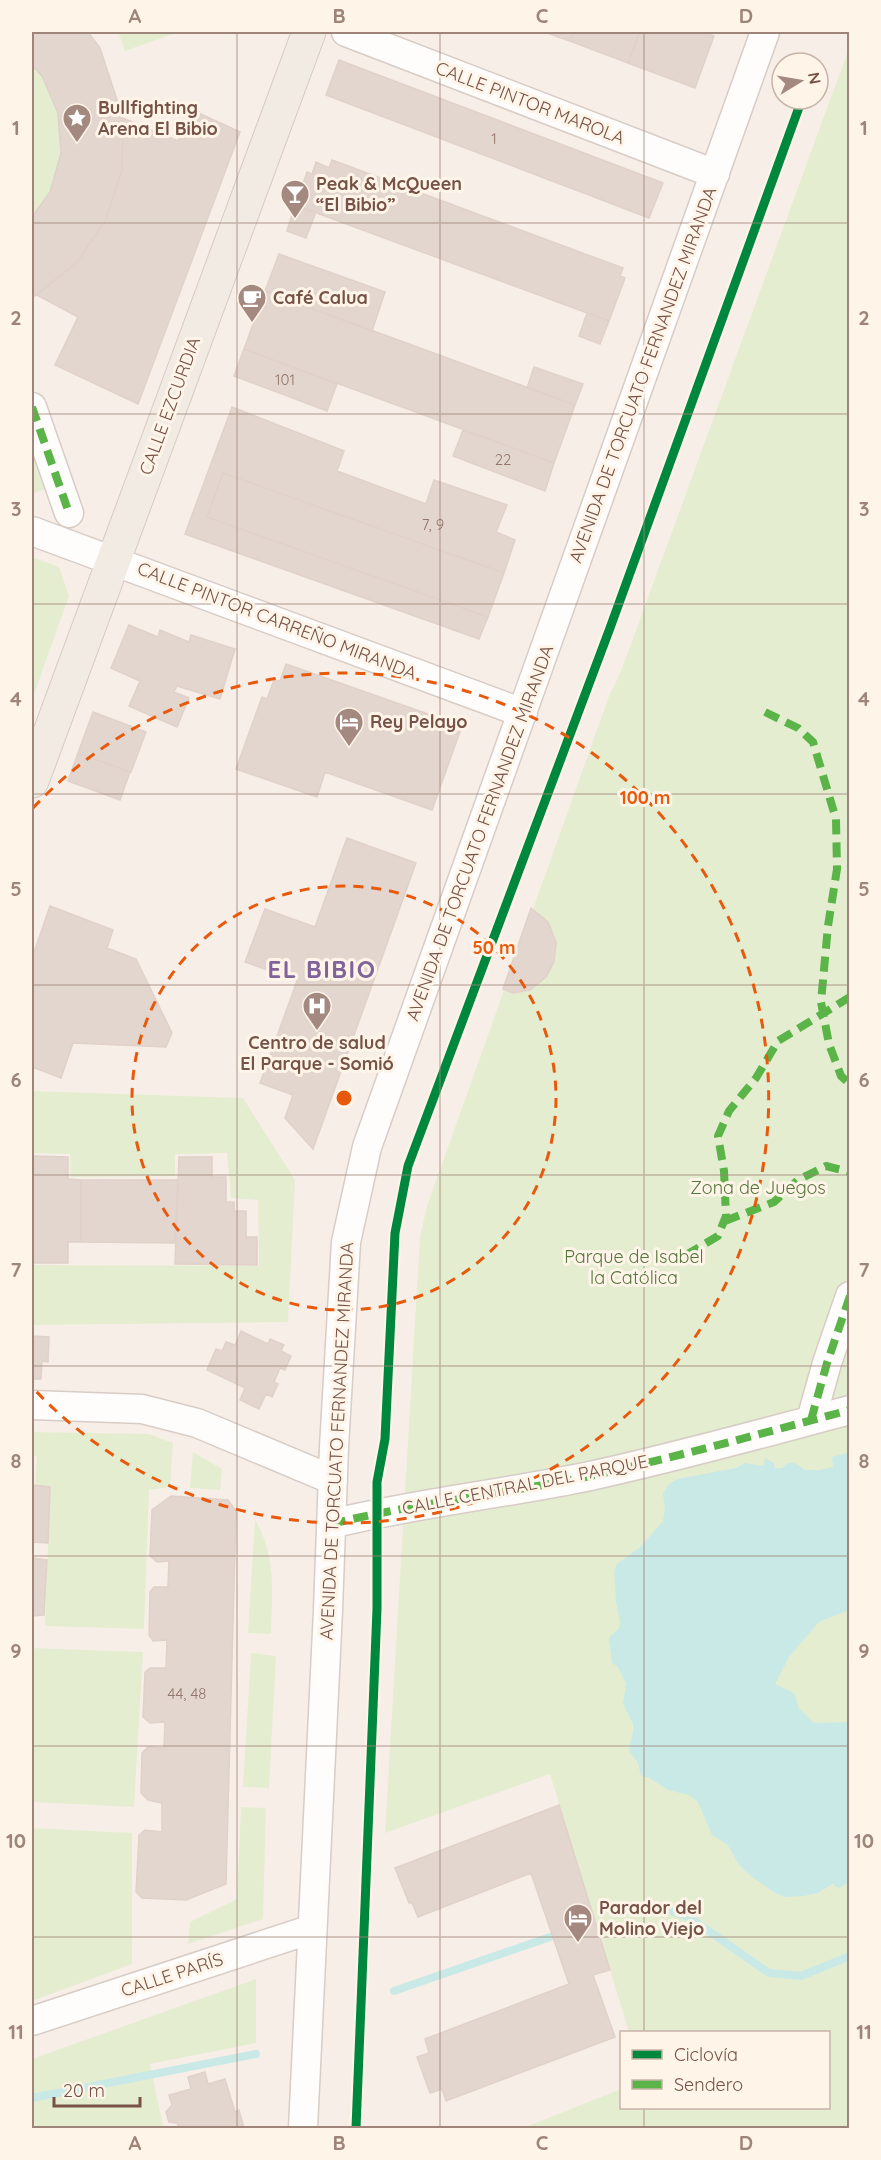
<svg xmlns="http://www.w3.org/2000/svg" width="881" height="2160" viewBox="0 0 881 2160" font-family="Quicksand,sans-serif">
<rect width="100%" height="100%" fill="#f7efe7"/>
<path fill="#e5edd1" d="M32,32h56l12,16 23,70 -1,52 -45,92 -45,36z
M118,32h61l-54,19z
M849,48v2080h-326l98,-39 1,19h206v-76h-199l-79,-258 -165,59 35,-596 7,-31 182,-510 12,-25z
M32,434l19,53 -17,6h-2z
M32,557l27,10 10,29 -37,104z
M32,1091l211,7 52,82 -7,142 -256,3v-60l227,1 -1,-66 -27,-2 -4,-45 -52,1v22l-104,1 -1,-23 -38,-1z
M32,1432l117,2 24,9 -3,44 -21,3 -5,139 -99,-3 5,-139 -15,-1 2,-30 -5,-1z
M193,1452l29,17 -2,21 -30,-2z
M255,1519c22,39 17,72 16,115l-23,-1z
M32,1648l111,4 -9,155 -102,-5z
M251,1653l25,3 -7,132 -26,-1z
M241,1807l25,1 -3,111 -75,25 2,-22 47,-23z
M32,1828l100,5v131l-100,37z
M256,1979v64l-106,21 13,62 -9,2h-122v-69z"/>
<path fill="#c9e9e7" d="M847,1453l3,5 -1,152 -30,12 -30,35 -14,27 19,9 5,15 15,15 35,-1v159l-9,7 -5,-1 -1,-4 -16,10 -14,3 -19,1 -10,-4 -23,-16 -13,-12 -12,-21 -15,-9 -14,-33 -9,-7 -21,-5 -20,-13 -7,-1 -3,-13 -8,-11 -1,-4 4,-16v-8l-10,-20 3,-21 -9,-17 -5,-3 -3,-25 10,-10 1,-6 -4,-21 -2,-30 3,-7 23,-17 23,-26 2,-13 -2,-14 5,-9 9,-6 59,-11 9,-5 18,3 2,-8 9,5 1,5h7c8,-10 15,-4 23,2h14l14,-3 -1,-10z"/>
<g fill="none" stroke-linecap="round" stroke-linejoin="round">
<path stroke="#c9e9e7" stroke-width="8" d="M616,1913l45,-6 29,11 79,55 32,3 49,-20
M394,1991l156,-54
M32,2098l224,-44"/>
</g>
<path fill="#e3d6cf" stroke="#e0d1c9" stroke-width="1.5" d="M32,32h56l12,16 23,70 -1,52 -16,50 -29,42 -45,36v-81l18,-25 11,-39 -3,-40 -16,-37 -10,-11z
M544,32h30l-4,9z
M574,32h66l-12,31 -58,-22z
M640,32h63l11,4 -19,52 -67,-25z
M339,60l324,123 -14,35 -323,-123z
M192,110l48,22 -102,272 -83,-39 23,-48 -41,-22 40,-33 29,-42 16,-50 1,-52 55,23z
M332,160l291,108 -3,8 5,2 -16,43 -314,-116 12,-33 5,2 4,-12 13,6z
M295,205l21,7 -10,26 -19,-7z
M279,254l106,38 -13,39 -107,-40z
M265,291l310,114 -21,58 -310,-114z
M587,313l22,8 -9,23 -21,-8z
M244,349l93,35 -10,27 -93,-35z
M534,367l49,17 -8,21 -48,-17z
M232,407l112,44 -7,20 89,33 8,-24 73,25 -11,27 19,8 -11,33 -281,-100 -16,44 281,100 -9,22 -294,-105z
M463,430l91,33 -9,28 -92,-35z
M223,473l281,100 -16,44 -281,-100z
M129,625l29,12 2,-7 29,12 2,-7 44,14 -15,50 -43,-13 -3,6 15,6 -12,29 -48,-21 11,-25 -29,-13z
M286,664l176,62 -30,84 -107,-38 -8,25 -81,-28 26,-72 5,2 7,-19 6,1z
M93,712l53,20 -15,40 -53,-19z
M78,753l52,19 -10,28 -52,-19z
M347,838l69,25 -103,286 -28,-31 8,-23 -33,-12 37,-102 -52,-19 20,-53 50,18z
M50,906l63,24 -6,18 29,11 36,74 -6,14 -93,-4 -12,35 -29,-11v-109z
M531,908l17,14 8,20 -2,20 -8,15 -16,13 -17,3 -10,-4z
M32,1156l36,1v22l13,1v62h-13v21h-36z
M179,1157h33v20h14v25h8v9h12v26h11v28l-82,-1z
M81,1180h97l-3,63 -94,-1z
M32,1331l1,5 16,1 -1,25 -6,-1 -1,18h-9z
M241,1331l27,13 2,-5 14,6 -3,6 10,5 -6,14 -5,-2 -6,14 4,2 -6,13 -6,-3 -7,15 -19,-9 5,-12 -38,-18 9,-21 6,2 4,-9 9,3z
M32,1485l18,2 -2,56 -16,-1z
M171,1496l57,4 8,11 -10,373 -40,16 -44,-2 -6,-6 3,-57 6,-5 17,2v-29l-14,-3 -7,-7 1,-40 6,-6 16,1 1,-26 -15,1 -7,-6 2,-45 5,-4h16l1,-28 -14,1 -4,-6 1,-43 4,-5h14l1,-26 -12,1 -7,-6 2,-46z
M32,1558l15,2 -3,55 -12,1z
M559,1805l51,165 -17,5 22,62 -169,64 -4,-12 -12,4 -13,-36 12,-4 -4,-14 144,-55 -38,-111 -113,44 -6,-14h-3l-14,-35z
M205,2072l3,12 17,-5 10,33 4,-2 5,18h-65l-2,-5 -8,-1 -3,-10 6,-7 -3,-10 22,-6 -3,-12z"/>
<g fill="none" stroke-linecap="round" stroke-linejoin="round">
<g stroke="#d8ccc6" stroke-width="31">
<path id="street" d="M346,32l369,142
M32,407l37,106
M32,531l491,182
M32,1405l110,4 55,14 136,57
M811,1420l16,-57 23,-67
M331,1524c85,-21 173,-30 259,-48 87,-19 173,-43 260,-66
M32,2021l280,-92
M303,2128l25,-518 6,-163 12,-205 21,-95 398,-1115"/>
</g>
<g stroke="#d6cac4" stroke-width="35">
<path id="primary" d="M32,781l277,-749"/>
</g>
<use href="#street" stroke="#fefdfb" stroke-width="28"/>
<use href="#primary" stroke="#f2ebe4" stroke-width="33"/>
<path stroke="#5ab447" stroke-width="8" stroke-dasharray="15 8" stroke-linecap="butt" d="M32,407l37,106
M765,712l33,16 15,14 23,77 1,50 -9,57 -7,76 8,42 12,32 9,8
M725,1221l49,-19 24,-22 28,-14 24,6
M686,1255l32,-19 8,-20 -2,-45 -6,-35 11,-25 27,-33 22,-37 72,-44
M811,1420l16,-57 23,-67
M331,1524c85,-21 173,-30 259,-48 87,-19 173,-43 260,-66"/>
<g stroke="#fff4e8" stroke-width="13">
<path id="cycleway" d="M356,2128l21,-519v-127l8,-43 10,-206 13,-67 202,-538 192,-529"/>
</g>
<use href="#cycleway" stroke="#00873e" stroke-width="9"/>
</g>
<path fill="none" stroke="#9e8479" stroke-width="1.5" stroke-opacity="0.55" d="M237,32v2096M440,32v2096M644,32v2000M32,223h818M32,414h818M32,604h818M32,794h818M32,985h818M32,1175h818M32,1366h818M32,1556h818M32,1746h818M32,1937h818M644,2108v20"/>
<g fill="none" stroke="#e8590c" stroke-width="3" stroke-dasharray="10 8">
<circle cx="344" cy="1098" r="212"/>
<path d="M33 808A425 425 0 1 1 33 1388"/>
</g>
<defs>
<g id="sight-pin" transform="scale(1.5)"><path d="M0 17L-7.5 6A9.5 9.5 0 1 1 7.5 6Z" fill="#a3897f" stroke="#fff4e8"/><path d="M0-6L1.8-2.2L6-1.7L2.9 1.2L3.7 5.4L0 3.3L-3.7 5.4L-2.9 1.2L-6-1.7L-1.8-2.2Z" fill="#fff"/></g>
<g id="bar-pin" transform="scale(1.5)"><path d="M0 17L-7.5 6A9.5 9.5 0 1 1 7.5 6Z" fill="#a3897f" stroke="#fff4e8"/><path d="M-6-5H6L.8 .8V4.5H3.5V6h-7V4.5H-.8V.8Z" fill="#fff"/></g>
<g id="cafe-pin" transform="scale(1.5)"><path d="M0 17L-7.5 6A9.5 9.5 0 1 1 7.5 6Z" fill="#a3897f" stroke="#fff4e8"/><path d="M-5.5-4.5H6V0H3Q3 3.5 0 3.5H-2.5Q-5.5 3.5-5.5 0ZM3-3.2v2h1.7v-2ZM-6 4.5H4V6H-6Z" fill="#fff"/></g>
<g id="hotel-pin" transform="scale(1.5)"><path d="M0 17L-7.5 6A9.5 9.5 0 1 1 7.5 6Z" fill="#a3897f" stroke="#fff4e8"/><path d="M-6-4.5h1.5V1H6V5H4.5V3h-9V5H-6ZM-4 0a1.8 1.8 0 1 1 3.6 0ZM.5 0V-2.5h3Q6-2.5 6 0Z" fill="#fff"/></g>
<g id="hospital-pin" transform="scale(1.5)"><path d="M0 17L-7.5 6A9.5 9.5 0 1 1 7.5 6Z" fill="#a3897f" stroke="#fff4e8"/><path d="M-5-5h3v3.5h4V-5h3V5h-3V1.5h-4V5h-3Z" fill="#fff"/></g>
</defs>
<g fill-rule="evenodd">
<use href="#sight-pin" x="77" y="118"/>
<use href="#bar-pin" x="295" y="194"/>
<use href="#cafe-pin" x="252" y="298"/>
<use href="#hotel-pin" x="349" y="722"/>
<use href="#hospital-pin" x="317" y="1006"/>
<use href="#hotel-pin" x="578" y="1918"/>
</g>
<g text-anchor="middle" stroke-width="6" stroke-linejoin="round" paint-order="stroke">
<g font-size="15" fill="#93756b">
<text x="494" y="144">1</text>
<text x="285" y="385">101</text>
<text x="503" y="465">22</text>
<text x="433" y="530">7, 9</text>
<text x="187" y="1699">44, 48</text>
</g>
<g font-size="18" fill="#765247" stroke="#fff4e8">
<text transform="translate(530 103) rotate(21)" y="6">CALLE PINTOR MAROLA</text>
<text transform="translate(643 375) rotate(-70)" y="6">AVENIDA DE TORCUATO FERNANDEZ MIRANDA</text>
<text transform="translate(170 406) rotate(-70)" y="6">CALLE EZCURDIA</text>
<text transform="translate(277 621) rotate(21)" y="6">CALLE PINTOR CARREÑO MIRANDA</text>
<text transform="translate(480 833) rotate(-70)" y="6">AVENIDA DE TORCUATO FERNANDEZ MIRANDA</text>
<text transform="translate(337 1441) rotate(-87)" y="6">AVENIDA DE TORCUATO FERNANDEZ MIRANDA</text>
<text transform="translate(525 1485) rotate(-11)" y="6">CALLE CENTRAL DEL PARQUE</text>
<text transform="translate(172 1975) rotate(-18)" y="6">CALLE PARÍS</text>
</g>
<g font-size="18" font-weight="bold" fill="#765247" stroke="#fff4e8" text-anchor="start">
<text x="98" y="114">Bullfighting<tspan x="98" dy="21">Arena El Bibio</tspan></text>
<text x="316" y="190">Peak &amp; McQueen<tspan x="316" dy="21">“El Bibio”</tspan></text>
<text x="273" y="304">Café Calua</text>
<text x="370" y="728">Rey Pelayo</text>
<text x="317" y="1049" text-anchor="middle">Centro de salud<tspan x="317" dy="21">El Parque - Somió</tspan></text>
<text x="599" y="1914">Parador del<tspan x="599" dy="21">Molino Viejo</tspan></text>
</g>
<g font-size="18" fill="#53763c" stroke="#fff4e8">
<text x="758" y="1194">Zona de Juegos</text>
<text x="634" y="1263">Parque de Isabel<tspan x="634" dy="21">la Católica</tspan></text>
</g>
<g font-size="24" font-weight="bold" letter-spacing="1.5" fill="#81629a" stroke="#fff4e8">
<text x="322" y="978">EL BIBIO</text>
</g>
</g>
<circle cx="344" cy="1098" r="9" fill="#e8590c" stroke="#fff4e8" stroke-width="3"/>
<g font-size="18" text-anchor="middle" font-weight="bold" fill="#e8590c" stroke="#fff4e8" stroke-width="6" stroke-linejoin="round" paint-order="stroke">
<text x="645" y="804">100 m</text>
<text x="494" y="954">50 m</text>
</g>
<rect width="881" height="2160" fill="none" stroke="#fff4e8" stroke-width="66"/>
<rect x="620" y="2031" width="210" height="78" fill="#fff4e8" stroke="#c8b3a8" stroke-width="1.5"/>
<rect x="632" y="2050" width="30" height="9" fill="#00873e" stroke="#c8b3a8" stroke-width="1.5"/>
<text x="674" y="2061" font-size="18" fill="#765247">Ciclovía</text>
<rect x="632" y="2080" width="30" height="9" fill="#5ab447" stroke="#c8b3a8" stroke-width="1.5"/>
<text x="674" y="2091" font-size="18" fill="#765247">Sendero</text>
<g transform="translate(800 81) rotate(79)"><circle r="28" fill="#fff4e8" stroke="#c8b3a8" stroke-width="1.5"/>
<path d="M0-4.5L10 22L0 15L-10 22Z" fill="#a3897f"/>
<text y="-9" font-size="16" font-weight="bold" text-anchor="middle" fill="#765247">N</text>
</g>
<path d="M54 2097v9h86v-9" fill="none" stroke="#765247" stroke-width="3"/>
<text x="63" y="2097" font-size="18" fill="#765247" stroke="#fff4e8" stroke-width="4.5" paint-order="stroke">20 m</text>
<rect x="33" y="33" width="815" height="2094" fill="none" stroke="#9e8479" stroke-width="2"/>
<g font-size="20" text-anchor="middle" font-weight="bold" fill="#9e8479">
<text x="135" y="23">A</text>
<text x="339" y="23">B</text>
<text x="542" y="23">C</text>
<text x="746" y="23">D</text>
<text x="16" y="135">1</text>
<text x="864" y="135">1</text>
<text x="16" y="325">2</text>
<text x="864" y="325">2</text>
<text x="16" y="516">3</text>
<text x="864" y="516">3</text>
<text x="16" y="706">4</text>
<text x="864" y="706">4</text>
<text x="16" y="896">5</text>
<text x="864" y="896">5</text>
<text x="16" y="1087">6</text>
<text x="864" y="1087">6</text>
<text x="16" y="1277">7</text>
<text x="864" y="1277">7</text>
<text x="16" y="1468">8</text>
<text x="864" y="1468">8</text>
<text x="16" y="1658">9</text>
<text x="864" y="1658">9</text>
<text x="16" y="1848">10</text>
<text x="864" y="1848">10</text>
<text x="16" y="2039">11</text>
<text x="864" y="2039">11</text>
<text x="135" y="2150">A</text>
<text x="339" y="2150">B</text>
<text x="542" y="2150">C</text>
<text x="746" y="2150">D</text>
</g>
</svg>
